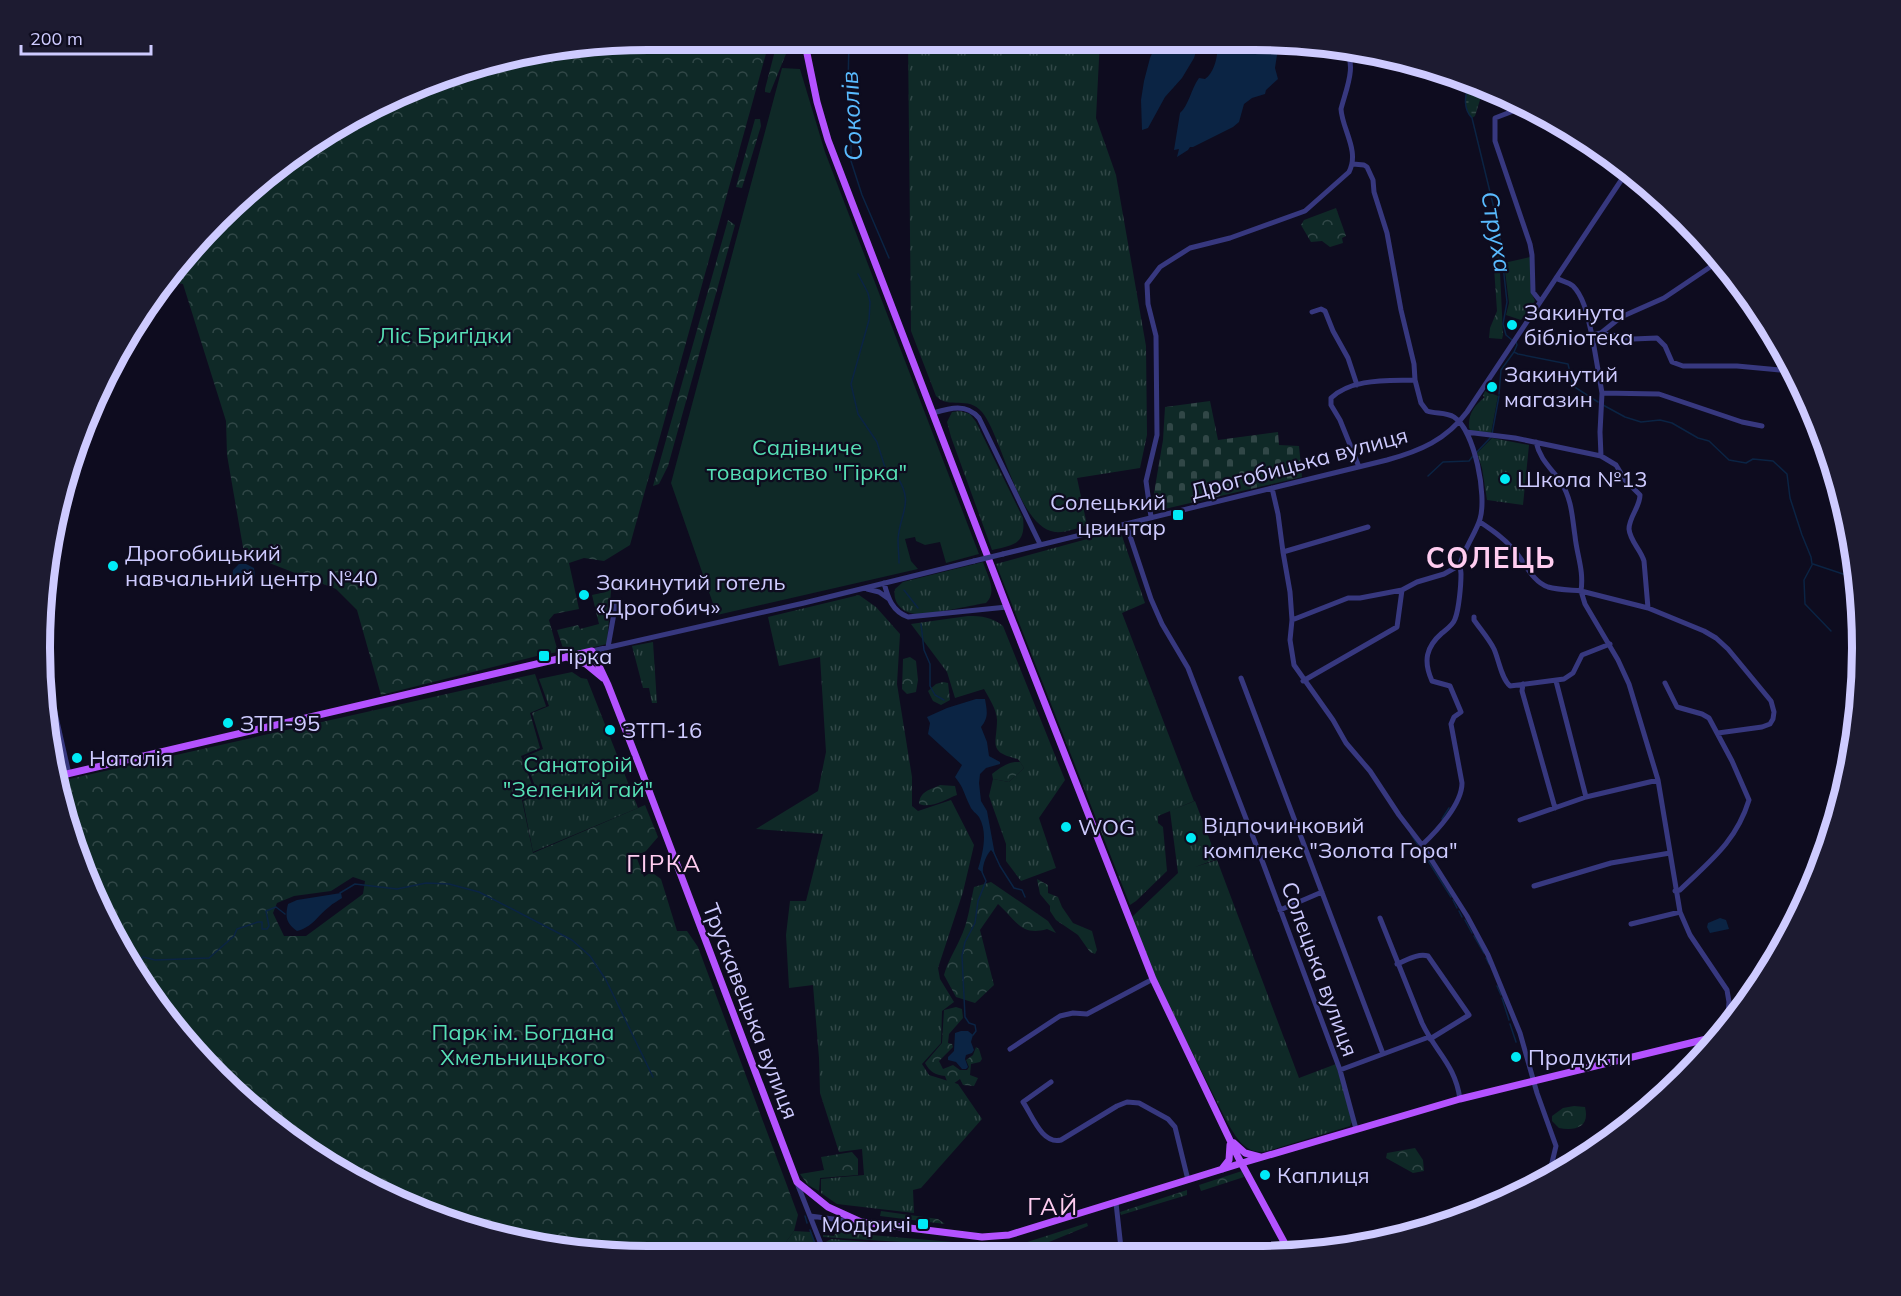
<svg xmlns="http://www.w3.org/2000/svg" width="1901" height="1296" viewBox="0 0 1901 1296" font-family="Mulish,sans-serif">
<defs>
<pattern id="grass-tufts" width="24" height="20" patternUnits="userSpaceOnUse" patternTransform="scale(1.5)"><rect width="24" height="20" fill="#0f2927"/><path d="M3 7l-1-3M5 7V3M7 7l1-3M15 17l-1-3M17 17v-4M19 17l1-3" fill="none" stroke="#314747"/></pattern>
<pattern id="forest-crowns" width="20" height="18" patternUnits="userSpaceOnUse" patternTransform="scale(1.5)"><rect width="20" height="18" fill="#0f2927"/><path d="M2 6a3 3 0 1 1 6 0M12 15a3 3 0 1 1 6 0" fill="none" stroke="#314747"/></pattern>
<pattern id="wetland-marsh" width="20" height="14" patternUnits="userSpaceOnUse" patternTransform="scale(1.5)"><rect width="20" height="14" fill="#0f2927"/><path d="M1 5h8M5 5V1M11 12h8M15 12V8" fill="none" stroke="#314747"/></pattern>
<pattern id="cemetery-stones" width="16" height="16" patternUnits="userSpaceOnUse" patternTransform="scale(1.5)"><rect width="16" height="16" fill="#0f2927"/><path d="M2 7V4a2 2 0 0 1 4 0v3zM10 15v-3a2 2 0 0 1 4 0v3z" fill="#314747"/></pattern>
</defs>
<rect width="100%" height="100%" fill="#0e0c1f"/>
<path fill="url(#grass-tufts)" d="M908,39h192l-4,79 20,57 30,171 1,89 -7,33 -63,10 10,47c-9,3 -22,8 -32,7 -37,-5 -52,-94 -73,-120 -14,-17 -33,-2 -46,-16l-25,-65z
M1530,257l1,35 4,9 -14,19 -15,-5 3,-12 -5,-40z
M1485,391l13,5 -7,37 -20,-2 -2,-3c-1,-15 6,-23 16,-31l-2,-1z
M960,411l10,3 6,8 47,96c3,26 -9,27 -31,32l-41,-113 -4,-15 5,-10z
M1492,438l37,7 -6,60 -36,-5 -5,-32 -5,-15z
M1120,530l25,73 -23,10 72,188 -36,15v7l5,4 4,44 -31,30 -6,4 -134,-341z
M983,562c4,13 15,30 3,41 -19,3 -51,11 -70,11 -13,-1 -24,-11 -21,-25l8,-7z
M859,595l17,12 24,27 -3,50 15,93v29l6,5 33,-11 23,45 -11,47 -25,76 2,11 14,23 -12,9 -1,32 -19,21 7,11 29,9 24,35 -61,69 -8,2 1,23 -77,-9 -16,-11v-14l43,-4 -2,-26 -23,3 -19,-59 -1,-35 -6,-73 -24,3 -3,-53 4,-34h16l17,-67 -67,-5 62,-38 8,-39 -6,-95 -41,9 -11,-49z
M968,616c14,0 24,1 35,10l62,154 -26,38 17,50 -35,13 -15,-20v-17l-17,-48 4,-17 16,3 15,-14 -6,-9c-31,-7 -21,-15 -21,-39 0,-10 -8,-22 -13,-31l-29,9 -8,-26 -36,-48z
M653,642l4,61h-5l-3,-15h-6l-11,-42z
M572,672l9,6 6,1 51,129 -105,44 -10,-51 15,-7 -14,-37 19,-8 -11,-36 17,-7 -10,-27z
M1195,801l22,58 -22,8 22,-7 82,218 37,-14 16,58 -2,4 -86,26c-20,1 -28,-15 -37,-30l-67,-134 -28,-71 46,-44 -8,-62z
M794,1231l17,1 10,25h-46z
M831,1239l91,7 3,11h-95l-6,-14z"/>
<path fill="url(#forest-crowns)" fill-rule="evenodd" d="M648,39h122l-140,506 -26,16 -20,-3 -15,5 10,46 -25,5 -5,6 9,32 -17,3 -160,40 -24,-85 -21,-21 -92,-36 -17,-98 -1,-34 -43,-137 -19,-3 26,-34 120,-106 105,-56 75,-25z
M778,39h8l2,10 -18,44 -5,-1v-3z
M755,119h5l1,7 -19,62 -6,-1z
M1336,208l10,28 -4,2 1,5 -13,4 -8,-6 -11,1 -10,-17 3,-5z
M728,220l7,5 -67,241 -9,18 -6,2z
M1497,248l2,2 4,85 -1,4 -13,-1 1,-10 7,-17 -4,-58z
M602,574l3,1 5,8 1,8 -4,53 -42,10 -8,-24 21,-5 2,4 19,-5 -7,-29 14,-3z
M910,657l6,4 2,19 -2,12 -9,2 -5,-5 1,-30z
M535,674l11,32 -16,7 10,35 -19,8 14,37 -13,7 11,53 112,-48 13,32 -12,14 -10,5 8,21 7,-5 10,7 16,52h10l11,16 100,268 -4,16 -19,26h-127l-119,-12 -114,-34 -106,-57 -92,-76 -52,-60 -63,-100 -46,-136zM353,877l12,4 -2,13 -57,42h-22l-11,-23 4,-10 17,-7 37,-5z
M943,682l5,1 2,17 -9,5 -8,-4 -5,-10 8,-7z
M1015,762h5l4,6 -15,14 -16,-3 -1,-5c8,-6 14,-11 23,-12z
M940,785l15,1 2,9c-11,4 -26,14 -38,9 1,-13 11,-14 21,-19z
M1037,879l11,6v8l10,4 4,10 11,16 19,8 5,19 -2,4 -5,-2 -12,-17 -22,-15 -6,-9v-5l-10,-12z
M991,882l57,39 8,12 -9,-4c-26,8 -32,-10 -49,-25l-18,26 14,55 -19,18 -19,-6 -12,-22c4,-14 10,-23 16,-36 8,-16 10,-35 14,-52z
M956,1007l6,2 1,9 -14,16 -1,9 4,1 1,3 -14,14 4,8 10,-4 7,5h7l2,-3 -3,-7 7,-5 3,-8 3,2 3,10 -2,3 -9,2 -1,11 8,3 -4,8 -11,-1 -3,-6 -7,5h-5l-3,-8c-10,-1 -15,-4 -20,-13l17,-20 2,-33z
M1574,1106l11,1c5,20 -9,24 -26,21l-7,-7v-5l11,-8z
M1415,1148l8,12 1,11 -11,2 -27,-15 1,-5z
M852,1152l6,7v16l-38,3 -1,13 -11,-6 -8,-11 24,-4 -3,-13z
M1242,1171l2,6 -43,14 -2,-6z
M1187,1190v5l-66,20 -1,-3z
M881,1211l57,8 7,5 -65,-8z
M1087,1223l1,3 -39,16 6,15h-3l-6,-14 -29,11 -12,2 -57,-11 -125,-8v-2l11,1 2,-4 163,14 22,-2z"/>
<path fill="url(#wetland-marsh)" d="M1447,71l37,16 -9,29 -3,2c-7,-7 -7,-16 -6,-26l-16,-9z"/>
<path fill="url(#cemetery-stones)" d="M1210,401l8,39 60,-8 1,13 20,1 3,31 -146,34 -3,-12 10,-59 2,-33z"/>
<path fill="#0f2927" d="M782,68l18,1 25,83 154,402 -33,9 -6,-21 -15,3 -9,-4 -1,-4 -10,2 6,22 7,8 -201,46 -46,-132z"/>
<path fill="#0b2444" d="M1155,39h45l-6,19 -12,20 -17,19 -17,31 -6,2 -1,-30 3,-19 6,-23 5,-11z
M1216,39l63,3 -4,26 3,11 -12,11 -1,4 -13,4 -8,6 -5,18 -6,5 -40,20h-3l-2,3 -11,7 2,-8 -5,1 6,-37c9,-8 11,-24 19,-35l6,1c10,-7 15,-28 11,-40z
M239,564h7l8,4 1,8c-7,8 -15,9 -23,2l1,-8z
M976,699h9c2,12 4,18 -4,28l6,15 2,14 11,6v2l-14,4 -6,6 -1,9 2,18 6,10 8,44 -4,-5c-5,5 -9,16 -8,23l-5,-4c5,-16 10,-37 1,-52 -3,-4 -7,-6 -9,-11 -6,-12 -6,-18 -15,-29l7,-12 -34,-31 2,-11 -3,-6 20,-9z
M341,893l1,5c-4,3 -9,5 -13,9 -12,9 -16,20 -32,24 -11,-8 -12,-14 -9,-27l9,-4z
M1720,918l6,2 3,9 -19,4 -3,-6 1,-4z
M961,1031h7l5,4 -2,7 3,8 -2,3 -6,2 -1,4 3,8 -2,2h-4l-6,-7 -8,-2v-3l6,-6 1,-18z"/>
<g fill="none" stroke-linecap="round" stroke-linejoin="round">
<path stroke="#0b2444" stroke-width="1.5" d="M849,39l-1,49 3,18v55l11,34 27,63
M1461,77l7,9c-3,11 -5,23 4,32l27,111 8,73 -4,22 3,11 6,5
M858,274l10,19 2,9 -1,18 -18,64 7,30 19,28 11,35 8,-2c19,28 4,37 2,64 0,8 1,16 1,24
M1516,342l1,3 -3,7 4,2 50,10 5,22 25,16
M1499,394l2,-24 13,-18
M1603,405l22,12 16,5 19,-2 12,3 26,15 11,3 20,19 17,3 7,-4 20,2 14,13 3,24 12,37 9,22 1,7
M1492,434l7,-38
M1476,453l15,-16
M1428,476l15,-14 26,-1 4,-5
M1813,564l42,14
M1812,565l-8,15 1,24 26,27
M904,590l14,18
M921,624l3,26 6,14v22l5,9 9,5
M1442,819l7,-11
M1411,834l40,63
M994,853l6,13 14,22 8,2 3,7
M340,893l15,-9 42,5 29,-6 23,1 30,8 93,48 18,16 16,24 47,97
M1453,900l4,8
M1459,911l3,6
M1465,920l7,13
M1474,936l10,17
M1486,958l3,6
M131,964l3,-1 4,3 5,-9 12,3 54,-2 25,-22 3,-7 21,-7h4v7h5l2,-3 -3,-15 10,-4 9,7
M1497,986l4,9
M1502,998l7,22
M1510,1024l6,18
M973,1035l3,-4 -1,-6 -6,-2 -4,-6 -3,-61 3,-14 10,-19 3,-22 8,-20 -4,-9
M805,1216l2,7
M810,1230l10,27"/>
<path stroke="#37387f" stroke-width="5" d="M1526,106l-31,12v23l35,103 2,11 1,37 7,9
M1353,164l11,1 3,2 6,13 1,12 13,41 14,77 13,54 1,16 6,23 6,8c9,3 19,1 27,6 21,14 33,79 26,102 -4,14 -18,33 -20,46 0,3 1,6 1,9 0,11 -2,35 -6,45 -2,6 -8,10 -13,14 -16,14 -19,28 -10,48l18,5 11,26 -7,5 -3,7 11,59c0,21 -25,48 -40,62
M1556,278c5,3 13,4 17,8 12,12 15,34 19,49
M1312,312l9,-3 4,2 8,20 15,27 9,27
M1601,333l32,6 24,-1 8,8 7,16 11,4h54l43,4
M1602,393l57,1 83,28 20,4
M933,413c17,-5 33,-10 46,5l61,126
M1466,432l49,6 86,18 15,9 9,15 15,15c0,12 -11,22 -11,34 1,12 12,21 15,32l4,47
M1536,442c4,18 15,26 25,40 11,18 11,34 14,54 2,20 9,34 6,55l67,17 56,23 12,7 12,11 43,52 3,11 -1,7 -3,5 -8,3 -44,6
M1601,456l-1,-24 2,-39 -10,-58 9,-2 20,-16 43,-19 55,-37
M1359,467l-19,-47 -9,-15v-7c21,-20 57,-17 84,-18
M1272,488l6,26 5,38 7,40 2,28 -2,20 4,25 39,55 13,23 24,28 29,44 23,30 45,71 21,39 32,78 17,60 19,53 -8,33
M1151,517l-5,-36 11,-46 -1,-99 -8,-32 -1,-20 13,-17 30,-19 40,-10 75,-27 44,-39c11,-21 -7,-43 -8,-63 4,-17 18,-47 2,-61
M1480,522c12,8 24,16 33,27 12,12 18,32 35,38 10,3 23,3 33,4l4,13 33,56 11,24 29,96 22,132 10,23 37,55 2,12 -2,23
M1126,524l25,75 11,25 26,44 72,187 80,215 16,59
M1283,552l85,-25
M1003,554l384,-94c33,-9 59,-20 80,-48l159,-239
M884,583c4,15 8,28 24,34l99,-10
M867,589l12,3 10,7
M1474,617v3c7,10 15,19 20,29 5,11 7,29 16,37l54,-7 9,-6 9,-18 28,-11
M1292,620l56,-22h12l42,-8 15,-8 27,-8 16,-9
M608,647l8,-45
M41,651l28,123
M592,651l212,-48 170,-42
M1241,678l142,376
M1303,681l94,-54 5,-37
M1556,681l30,116
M1665,683l12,24 25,7 7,4 23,43 17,39c-13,42 -39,61 -69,90l-5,1
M1523,684l-1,7 33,117
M1520,820l66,-23 72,-17
M1534,886l77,-23 59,-10
M1280,910l42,-18
M1380,918l42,105c14,30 33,41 38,76
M1631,924l49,-12
M1397,964c10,-4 21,-11 31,-8l41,59 -39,24
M1010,1049l50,-33 13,-3 14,1 66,-35
M1340,1070l89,-33
M1051,1082l-28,20c9,13 19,43 38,38l56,-34 10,-4 12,1 29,16 7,8 13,53
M797,1183l29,74
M1116,1203l6,54
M810,1216l46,6"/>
<path stroke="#b452ff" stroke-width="7" d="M804,39l13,63 11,38 179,467 146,372 85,178 52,96
M566,657l20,7 17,14
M54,777l538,-126 16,34 32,82 157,415 31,25 33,15 121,15 27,-2 233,-72 218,-64 259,-63
M1234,1143l11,10 15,4
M1222,1169l7,-9 1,-15"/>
<path stroke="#37387f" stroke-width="5" d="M974,561l29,-7"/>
</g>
<g fill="#00ebf6" stroke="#0e0c1f" stroke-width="2">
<circle cx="1512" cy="325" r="6"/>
<circle cx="1492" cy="387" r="6"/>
<circle cx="1505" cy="479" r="6"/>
<rect x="1172" y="509" width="12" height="12" rx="3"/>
<circle cx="113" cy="566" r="6"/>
<circle cx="584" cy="595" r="6"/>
<rect x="538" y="650" width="12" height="12" rx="3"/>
<circle cx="228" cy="723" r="6"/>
<circle cx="610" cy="730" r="6"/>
<circle cx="77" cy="758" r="6"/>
<circle cx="1066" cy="827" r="6"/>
<circle cx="1191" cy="838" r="6"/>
<circle cx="1516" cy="1057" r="6"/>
<circle cx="1265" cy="1175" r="6"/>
<rect x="917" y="1218" width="12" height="12" rx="3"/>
</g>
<g text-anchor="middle" stroke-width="4.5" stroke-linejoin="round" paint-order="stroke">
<g font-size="22" fill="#cecbff" stroke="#0e0c1f" text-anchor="start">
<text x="1524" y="320">Закинута<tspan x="1524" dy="25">бібліотека</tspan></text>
<text x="1504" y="382">Закинутий<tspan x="1504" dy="25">магазин</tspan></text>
<text x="1517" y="487">Школа №13</text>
<text x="1166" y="510" text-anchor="end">Солецький<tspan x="1166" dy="25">цвинтар</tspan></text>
<text x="125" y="561">Дрогобицький<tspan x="125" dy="25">навчальний центр №40</tspan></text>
<text x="596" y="590">Закинутий готель<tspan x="596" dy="25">«Дрогобич»</tspan></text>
<text x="556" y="664">Гірка</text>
<text x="240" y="731">ЗТП-95</text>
<text x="622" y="738">ЗТП-16</text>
<text x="89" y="766">Наталія</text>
<text x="1203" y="833">Відпочинковий<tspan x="1203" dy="25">комплекс "Золота Гора"</tspan></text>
<text x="1078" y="835">WOG</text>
<text x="1528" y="1065">Продукти</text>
<text x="1277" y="1183">Каплиця</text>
<text x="911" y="1232" text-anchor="end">Модричі</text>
</g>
<g font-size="22" fill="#56dfb5" stroke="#0e0c1f">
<text x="445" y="343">Ліс Бриґідки</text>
<text x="807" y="455">Садівниче<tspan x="807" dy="25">товариство "Гірка"</tspan></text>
<text x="578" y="772">Санаторій<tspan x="578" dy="25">"Зелений гай"</tspan></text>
<text x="523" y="1040">Парк ім. Богдана<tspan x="523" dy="25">Хмельницького</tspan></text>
</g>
<g font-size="22" fill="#cecbff" stroke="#0e0c1f">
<text transform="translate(1299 463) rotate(-15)" y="8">Дрогобицька вулиця</text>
<text transform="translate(1320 969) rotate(70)" y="8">Солецька вулиця</text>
<text transform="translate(751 1011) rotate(69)" y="8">Трускавецька вулиця</text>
</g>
<g font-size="24" font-style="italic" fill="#59bbff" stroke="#0e0c1f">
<text transform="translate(852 116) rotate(-93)" y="8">Соколів</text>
<text transform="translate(1496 232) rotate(80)" y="8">Струха</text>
</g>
<g font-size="24" letter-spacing="1.5" fill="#ffcdf0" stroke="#0e0c1f">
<text x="664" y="872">ГІРКА</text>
<text x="1053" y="1215">ГАЙ</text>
</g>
<g font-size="28" font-weight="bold" letter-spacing="1.5" fill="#ffcdf0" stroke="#0e0c1f">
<text x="1491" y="568">СОЛЕЦЬ</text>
</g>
</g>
<path d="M0 0H1901V1296H0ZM648 50H1254A598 598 0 0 1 1852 648V648A598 598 0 0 1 1254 1246H648A598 598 0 0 1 50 648V648A598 598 0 0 1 648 50Z" fill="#1d1b31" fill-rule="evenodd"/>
<path fill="none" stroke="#cecbff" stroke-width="8" d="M648 50H1254A598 598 0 0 1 1852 648V648A598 598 0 0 1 1254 1246H648A598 598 0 0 1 50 648V648A598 598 0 0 1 648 50Z"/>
<path d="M21 45v9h130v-9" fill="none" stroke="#cecbff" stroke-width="3"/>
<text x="30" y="45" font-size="18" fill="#cecbff" stroke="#0e0c1f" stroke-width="4.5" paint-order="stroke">200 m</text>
</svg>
